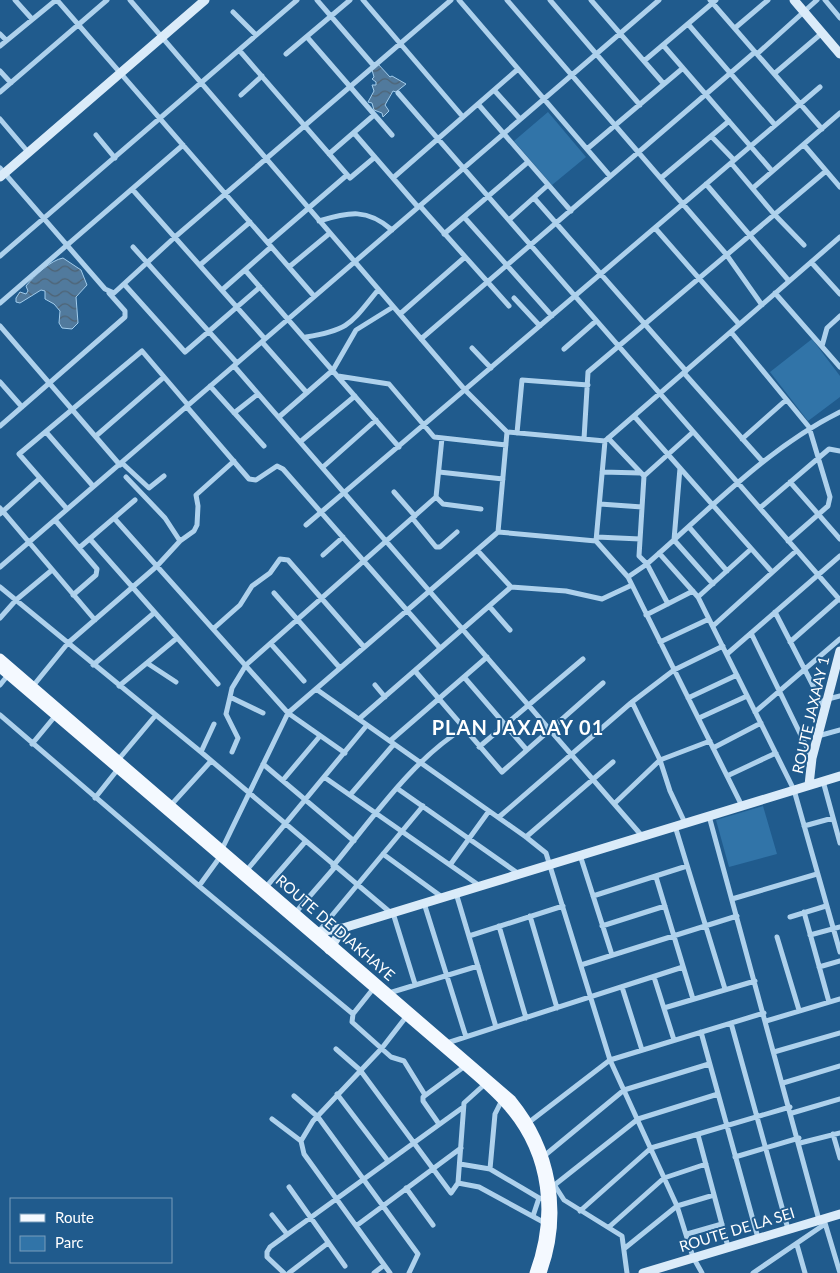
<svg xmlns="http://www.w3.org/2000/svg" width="840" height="1273" viewBox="0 0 840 1273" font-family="Lato,sans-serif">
<defs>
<pattern id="water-waves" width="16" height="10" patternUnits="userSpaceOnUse" patternTransform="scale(1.25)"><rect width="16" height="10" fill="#517a9d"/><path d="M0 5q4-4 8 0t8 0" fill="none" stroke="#4e6374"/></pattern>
</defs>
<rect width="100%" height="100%" fill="#205b8d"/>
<path fill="#3174a8" d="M548,112l38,45 -34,28 -38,-44z
M812,339l28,37v21l-32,24 -38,-49z
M763,806l14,48 -48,13 -13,-47z"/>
<path fill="url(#water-waves)" stroke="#a2cded" d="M378,64l12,13 2,-1 14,8 -10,8 -3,-1 -8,14 4,6 -6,6 -1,-4 -8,-3 -2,-7 -4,-1 6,-11 -2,-6h4v-3l-4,-3 2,-2 -2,-7z
M63,258l18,12 6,15 -11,12 2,26 -6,6 -10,-1 -3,-5 1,-12 -6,-7 -9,-5v-8l-4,-1 -21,13 -4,-1v-4l4,-6 6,2 2,-3 -2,-5c8,-10 25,-26 37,-28z"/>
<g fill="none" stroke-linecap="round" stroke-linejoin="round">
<path stroke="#aed1ec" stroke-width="5" d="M15,0l17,19
M57,0l257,296
M130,0l335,390 42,42 98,9
M317,0l57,66
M363,0l100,117
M459,0l151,176
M507,0l219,254 36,51
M550,0l90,105
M591,0l72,83
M710,0l112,129
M825,0l15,18
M233,12l23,23
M688,24l87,101
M735,28l33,-28
M0,34l6,6
M307,37l85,98
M663,45l109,126
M0,46l56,-46
M239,50l111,128 25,-21
M286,54l64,-54
M757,54l60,-54
M644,61l72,-61
M0,71l11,12
M774,74l48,-41
M494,90l26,29
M0,92l107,-92
M398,93l442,507
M241,95l21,-19
M478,104l93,107
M0,119l28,33
M354,133l64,74
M96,135l19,23
M711,136l23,24
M804,145l36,42
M587,149l96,-81
M329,154l45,-39
M731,163l43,51 30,31
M0,168l105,121 9,4 61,-56 276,-237
M393,178l125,-109
M661,178l68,-57
M706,184l83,97
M753,188l87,-75
M132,189l133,150
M534,198l152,173
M420,206l89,100
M464,217l88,99
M509,220l39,-35
M319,221c30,-9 48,-13 73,9
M655,228l84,96
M444,234l84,-72
M268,243l79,-68
M133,247l104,116
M0,256l297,-256
M811,262l29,32
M200,265l50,-43
M289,267l41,-34
M245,270l154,177
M124,284l61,68 75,-65
M222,290l49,-43
M775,293l65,74
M514,298l26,28
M0,303l183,-158
M400,314l65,-57
M0,326l120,139
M731,332l78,95 21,70 -2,9 -40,35
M306,337c44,-7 45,-14 72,-47
M421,339l334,-287
M262,342l45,51
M822,346l5,-18 13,-12
M472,348l19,20
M564,349l32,-28
M234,366l408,470
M684,373l79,89
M338,376l51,8 45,53 72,8
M0,382l22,25
M210,386l54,60
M187,407l62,72 7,1 21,-14 6,3 157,179
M234,413l24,-19
M634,416l138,156
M279,417l54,-47 23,-40 37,-23
M0,426l125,-109v-6l-16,-18
M46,432l47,54
M517,433l5,-53 66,5
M96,436l68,-59
M608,438l36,38
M584,439l4,-67 238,-201
M742,439l44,-39
M300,442l55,-46
M122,463l27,25 15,-12
M323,467l53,-47
M680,468l-6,72 39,44
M439,472l64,7
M602,472l39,1
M126,477l39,41 15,23
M790,482l50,57
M394,492l21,24
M436,497l7,7 38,5
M600,504l42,3
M0,508l95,112
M760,508l69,-59 11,2
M67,509l-48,-55 123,-103 46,54
M0,514l40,-36
M114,518l174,195 57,40
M413,519l23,28h4l17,-15
M55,520l42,49 -1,6 -23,20
M306,525l514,-438
M689,527l38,44
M498,532l98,9 32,36 114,229
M597,537l43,2
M90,539l128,145
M596,541l9,-100 235,-204
M79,548l56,-48
M477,550l34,37 55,4 36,8 30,-14
M659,553l39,44 96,193 46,162
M323,555l20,-18
M0,567l659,-567
M628,577l19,-13c61,-53 120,-116 193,-152
M0,587l201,165 190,161
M274,593l66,75
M698,597l53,-48
M668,604l-21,-40 -8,-8 5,-80 49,-44
M489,606l21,24
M775,612l49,95
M646,615l47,-24
M0,618l16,-18 36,-30
M713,626l83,-75
M213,629l27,-24 12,-19 18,-13 10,-14 8,1 76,87
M751,633l61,125
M660,642l49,-23
M790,642l49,-43
M271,644l33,37
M727,654l113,-98
M147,663l29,19
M93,665l61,-52
M415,671l87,101 101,-89
M464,677l62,72
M0,685l8,-10
M375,685l10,12
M33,686l35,-43 89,-77 23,-25 14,-10 3,-6 1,-19 -2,-11 38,-34
M119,686l58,-48
M316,689l210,148 20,16 64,207 67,146 16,51 9,16
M230,697l-4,17 12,24 -6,14
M688,698l49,-23
M828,699l12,-3
M632,702l28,58 10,31 15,32
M755,712l85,-73
M263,713l-33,-16 2,-9 14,-23 190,-168 6,-59
M0,715l199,171 154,128
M699,718l48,-22
M359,719l152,-132
M818,736l22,-6
M390,741l97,-84
M32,744l24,-29
M479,747l104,-88
M713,748l48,-25
M201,752l13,-28
M118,760l37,-44
M263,764l91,77
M727,776l49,-23
M324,777l156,109
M283,780l37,-44
M823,781l17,62
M398,789l121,85
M350,795l44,-51
M95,798l23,-29
M615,803l45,-43 50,-19
M171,805l40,-44
M709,816l110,404
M499,817l133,-115 42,-32 49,-24
M675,826l50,163
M804,826l29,-8
M526,837l87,-75
M222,849l66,-136 210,-181 9,-100
M383,854l59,43
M580,855l32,100
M450,865l39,-54
M333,866c40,-48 78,-105 131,-138
M247,870l120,-145
M656,877l37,122
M199,886l21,-29
M266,887l39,-45
M456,893l40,134
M593,896l94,-30
M732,899l85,-25
M424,903l42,134
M296,912l39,-45
M804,912l25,90
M393,913l22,71
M530,916l27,92
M790,917l36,-11
M499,926l27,92
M602,926l63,-20
M319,931l104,-125
M810,935l30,-8
M469,936l94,-30
M777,937l22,73
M581,965l156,-49
M819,967l21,-6
M654,977l20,63
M622,987l20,63
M373,989l-20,25 -1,8 39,35 13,4 21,34
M389,993l89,-27
M664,1008l91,-27
M766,1021l74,-22
M731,1023l57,206
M701,1032l57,206
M447,1043l236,-76
M336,1049l24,21 91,123 7,-10 6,-80 21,-19
M774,1052l66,-19
M783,1083l57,-17
M337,1094l51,67
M294,1096l24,21 100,137 -9,19
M792,1113l48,-14
M272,1119l29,22
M528,1123l82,-63 154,-47
M439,1124l-16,-23v-4l42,-31
M833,1134l7,24
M698,1135l30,112
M800,1143l40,-10
M544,1156l80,-66 85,-26
M735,1157l64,-19
M460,1164l30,5 49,29 7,1
M490,1169l5,-55 7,-14
M458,1183l21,4 66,36
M555,1186l9,14 58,36 5,37
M289,1187l56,79
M552,1187l86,-68 80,-25
M406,1188l27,37
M580,1211l71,-63 139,-41
M272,1215l15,19
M533,1216l6,-18
M825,1223l15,50
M356,1226l105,-78
M609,1227l55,-49 42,-14
M687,1234l35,-10
M797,1245l8,28
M625,1248l52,-42 37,-11
M284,1273l-17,-16v-5l3,-5 192,-139
M289,1273l39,-30
M374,1273l9,-7
M390,1273l-86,-119 -3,-13 12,-20 69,-73 24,-31
M753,1273l72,-49"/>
<path stroke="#daebf9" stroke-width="9" d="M794,0l46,54
M0,177l205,-177
M809,785l3,-27 28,-107
M315,936l3,-4 25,-4 497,-152
M329,950l14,-22
M643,1273l197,-59"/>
<path stroke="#f4f9ff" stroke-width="9" d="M0,658l512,442c40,49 52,113 30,173
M0,668l465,398c15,13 31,26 44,42 40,47 46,108 25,165"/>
</g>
<g text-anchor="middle" stroke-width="4" stroke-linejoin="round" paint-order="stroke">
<g font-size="15" fill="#fff" stroke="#205b8d">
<text transform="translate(811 715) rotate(-77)" y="5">ROUTE JAXAAY 1</text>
<text transform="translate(335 928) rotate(41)" y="5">ROUTE DE DIAKHAYE</text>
<text transform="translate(737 1230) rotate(-17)" y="5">ROUTE DE LA SEI</text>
</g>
<g font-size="20" font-weight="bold" letter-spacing="1" fill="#fff" stroke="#205b8d">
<text x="518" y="735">PLAN JAXAAY 01</text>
</g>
</g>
<rect x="10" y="1198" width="162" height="65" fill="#205b8d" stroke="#799dbb"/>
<rect x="20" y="1214" width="25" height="8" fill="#f4f9ff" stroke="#799dbb"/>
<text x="55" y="1223" font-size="15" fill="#ffffff">Route</text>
<rect x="20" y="1236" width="25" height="15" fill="#3174a8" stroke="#799dbb"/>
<text x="55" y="1248" font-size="15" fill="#ffffff">Parc</text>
</svg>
